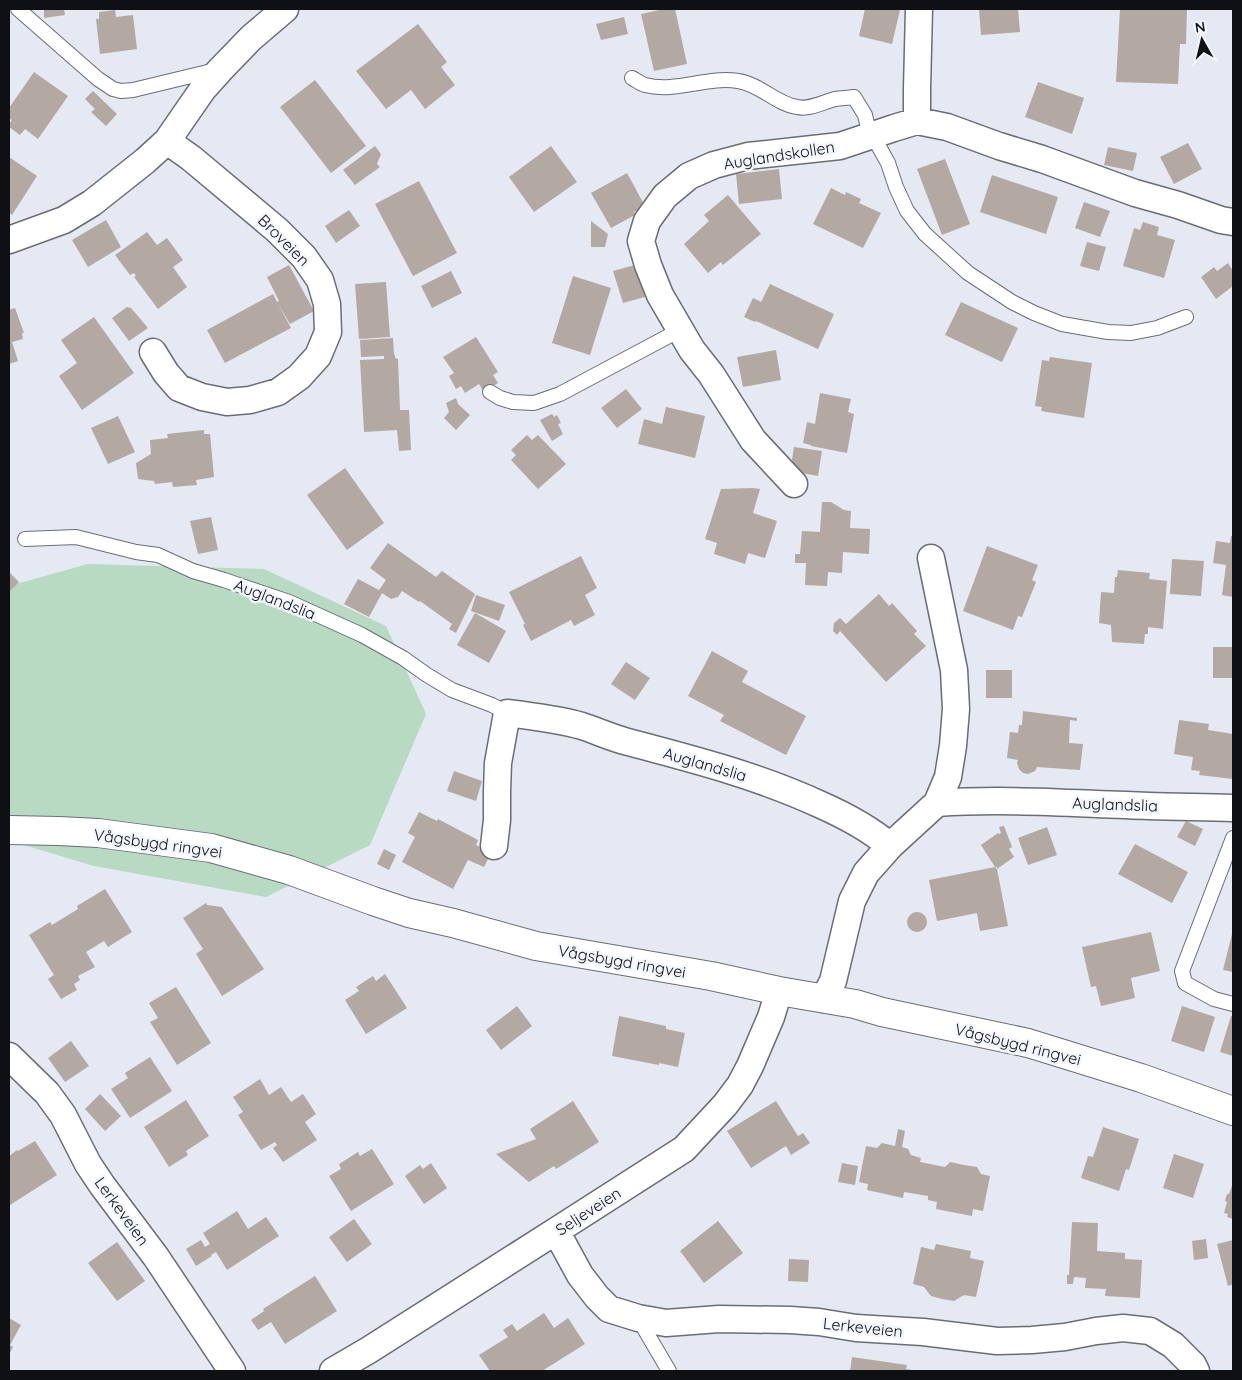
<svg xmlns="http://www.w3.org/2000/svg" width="1242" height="1380" viewBox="0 0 1242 1380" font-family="Quicksand,sans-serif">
<rect width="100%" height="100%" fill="#e4e9f3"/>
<path fill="#b8d9c2" d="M88,564l176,5 122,57 40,88 -56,131 -104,52 -172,-31 -80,-24 -5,-1v-255z"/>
<path fill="#b3a9a2" d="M44,9h20l1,6 -21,3z
M664,9h11l12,55 -33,7 -13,-57z
M865,9h29l6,1 -8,34 -33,-8z
M979,9h39l2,23 -39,3z
M1120,9h67l-1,35h-6l-2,40 -62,-2z
M115,10l1,7 17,-2 4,34 -37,5 -4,-35h3v-7z
M624,17l4,17 -27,6 -5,-16z
M418,24l29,38 -6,5 14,18 -30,24 -14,-19 -25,19 -30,-38z
M34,72l34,24 -30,43 -13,-10 -5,6 -11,-8v-3l3,-4 -3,-2v-10z
M315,80l51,66 -35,27 -51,-66z
M1038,82l46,16 -12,36 -47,-17z
M93,91l24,23 -11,12 -15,-14 4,-3 -10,-10z
M1188,143l14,26 -28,15 -14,-27z
M375,146l6,8 -4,10 3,3 -25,18 -12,-15z
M551,146l26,36 -43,30 -25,-35z
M1108,147l29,6 -4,18 -29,-6z
M9,157l28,19 -25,39 -3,-2z
M945,159l25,65 -28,11 -25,-66z
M779,169l3,30 -43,5 -3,-30z
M627,173l18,33 -11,6 1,3 -24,13 -20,-35z
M992,175l66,22 -12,37 -66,-22z
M419,181l38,72 -44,23 -38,-72z
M831,188l14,7 1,-3 15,7 -2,4 22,10 -18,35 -50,-24z
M728,195l33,39 -38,31 -2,-3 -13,11 -24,-29 25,-23 -5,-6z
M1084,202l26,9 -10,26 -25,-9z
M349,210l11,16 -24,17 -11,-17z
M106,220l15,27 -33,20 -16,-27z
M591,221l17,13 -3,13h-14z
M1143,222l16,5 -2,8 18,5 -11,38 -41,-12 11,-38 6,2z
M147,232l10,13 10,-7 16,22 -10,7 14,20 -29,22 -24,-32 2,-1 -2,-3 -4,2 -15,-20z
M1087,242l19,5 -7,24 -19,-5z
M1228,263l5,8v15l-17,13 -15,-22 13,-10 3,4z
M289,265l25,46 -24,13 -12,-20 13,24 -66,35 -18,-33 66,-36 4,8 2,-1 -12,-24z
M635,265l10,32 -22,6 -10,-32z
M451,271l11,22 -30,15 -11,-22z
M573,276l38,12 -21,67 -38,-12z
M386,282l4,55 -31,2 -4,-55z
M770,284l64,30 -16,35 -62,-28 -1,1 -11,-5 9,-19 8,4z
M961,302l57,26 -16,34 -57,-27z
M127,307l4,1 17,20 -19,13 -17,-23z
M15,308l9,25h-2l1,6 -11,3 6,19 -9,3v-54z
M94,317l40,56 -52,37 -23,-34 18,-13 -16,-23z
M476,337l22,35 -5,3 5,8 -14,9 -5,-8 -14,9 -4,-7 -5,3 -7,-13 5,-3 -11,-16z
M393,338l1,17 1,-1v4l3,1 2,51h9l2,40 -12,1 -2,-21 -33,2 -4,-72 24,-1v-3l-23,1 -1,-17z
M776,350l5,30 -38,7 -6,-30z
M1050,357l42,6 -8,55 -43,-7 1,-4 -7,-1 7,-46 7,1z
M626,389l16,20 -25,19 -16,-20z
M820,393l31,6 -3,13 6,2 -7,39 -36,-7v-1l-8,-2 4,-21 8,2z
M456,398l2,6 12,11 -14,15 -12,-12 5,-6 -3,-9z
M666,407l39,9 -10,42 -57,-14 6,-25 18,5z
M552,414l2,3 3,-2 4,8 -3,1 5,10 -11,7 -12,-21z
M118,416l17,36 -27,12 -17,-36z
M204,430v4h6l4,43 -18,3 1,5 -24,2 -1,-5 -17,2 -1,-3 -16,-2 -2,-16 15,-9 -1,-14 18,-2 -1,-4z
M527,435l5,5 6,-5 28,29 -28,25 -27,-29 5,-5 -5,-5z
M794,447l28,4 -4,25 -28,-5z
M345,468l39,55 -37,27 -40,-55z
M753,488l7,1 -7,24 24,8 -12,37 -17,-5 -3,11 -31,-10 3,-11 -12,-4 16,-50z
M822,502h9l13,8 7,1 -1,17 20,1 -1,25 -26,-2 -1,21 -14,-1 -1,14 -22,-1 1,-22h-11v-9h5l2,-23 18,1z
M211,517l7,33 -20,4 -8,-33z
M1231,536h2v61l-11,-2 4,-30 -13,-2 3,-22 14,2z
M388,543l48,34 6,-6 33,23 -19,39 -7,-4 3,-5 -32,-23 -1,1 -17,-11 -4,6 -7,2 -9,-6 -13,24 -25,-13 14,-25 21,11 7,-10 -16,-12z
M987,546l51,19 -6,15 4,2 -14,35 -4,-1 -5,14 -50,-19z
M581,556l16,32 -12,7 10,20 -21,11 -3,-6 -40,21 -8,-16 2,-1 -16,-32z
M1172,559l32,2 -3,35 -31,-2z
M1118,570l32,3 -1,6 18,2 -4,48 -15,-2v7h-3l-1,10 -32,-2 -1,-17 -12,-2 2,-31 13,1 1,-16h2z
M9,572l10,10 -10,10z
M879,594l10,12 3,-3 25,28 -3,3 12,12 -40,36 -46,-51 -3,4 -4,-4 1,-8 6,-5 6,6z
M476,595l29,10 -6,16 -28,-10z
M475,613l31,18 -17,32 -32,-18z
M1213,647h20v31h-20z
M712,651l36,20 -6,11 64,34 -20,39 -66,-34 4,-6 -36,-19z
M626,662l24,16 -15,22 -24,-16z
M986,670h26v28h-26z
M1023,711l54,7v3l-7,-1 -1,23 14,1 -3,26 -43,-3 -2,4 -7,3 -5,-1 -4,-4 -2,-6 1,-3 -11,-2 3,-26 8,1 1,-8h3z
M1179,720l30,4 -1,6 25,4v45l-34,-4 1,-4 -9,-1 2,-13 -19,-3z
M454,771l28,10 -6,20 -29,-10z
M419,812l18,9 1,-2 40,21 -2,5 15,8 -7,14 -16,-7 -15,29 -51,-27 13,-25 -7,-4z
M1186,821l17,8 -8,17 -18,-9z
M1004,826l8,21 -3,2 5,8 -17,12v-2h-2l2,2 11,57 -28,5 -3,-18 -40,8 -8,-41 66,-13 -14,-22 17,-12 1,1 2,-1 -2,-6z
M1047,827l10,28 -29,10 -10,-27z
M1135,844l53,28 -16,31 -54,-29z
M384,849l12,6 -7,15 -12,-6z
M105,889l27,43 -24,15 -4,-6 -18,11 9,15 -17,9 2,4 -6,4 3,6 -16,9 -13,-20 6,-4 -25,-40 21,-13 2,3 26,-16 -1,-3z
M206,903l1,2 15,2 42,62 -42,27 -26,-42 7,-5 -20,-31z
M907 922a10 10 0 1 1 20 0a10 10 0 1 1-20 0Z
M1233,930v42l-10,-2z
M1151,932l9,39 -29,7 4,20 -34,8 -5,-20 -5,1 -9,-40z
M385,974l22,34 -41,26 -21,-34 14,-9 -3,-4 17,-11 3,5z
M176,987l35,56 -34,22 -27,-43 8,-4 -9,-15z
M517,1006l15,20 -31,24 -15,-20z
M1182,1006l33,11 -11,35 -33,-11z
M619,1016l47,10v3l19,4 -7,34 -19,-4v2l-47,-9z
M1231,1016h2v40l-13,-4z
M71,1041l18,25 -24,16 -17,-24z
M150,1057l22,34 -42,27 -19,-29 17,-11 -3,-5z
M260,1079l9,16 12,-8 10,15 12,-8 13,20 -11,8 12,18 -34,22 -10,-14 4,-3 -2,-3 -14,8 -23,-35 5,-3 -10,-15z
M100,1094l21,22 -16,15 -20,-22z
M186,1100l23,36 -23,15 2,4 -19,12 -25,-40z
M573,1101l26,41 -43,27 -2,-3 -25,16 -33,-28 40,-15 -6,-10z
M776,1101l22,35 5,-3 7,10 -19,12 -5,-9 -35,22 -24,-37z
M1103,1127l36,12 -10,31 -3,-1 -7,22 -38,-13 7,-22 5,1z
M898,1129l7,2 -3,16 6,2 3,6 10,3 -1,4 25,5 5,-5 14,3 13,2 4,7 9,2 -7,35 -10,-2 -1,7 -36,-7 1,-7 -9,-2v-4l-24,-4 -1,6 -36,-8 1,-6 -9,-2 7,-36 11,2 5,-5 13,3z
M35,1141l22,34 -47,30 -1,-49 8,-6 1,1z
M372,1149l22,35 -43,27 -22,-35 12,-7 -2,-5 19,-12 2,4z
M1174,1154l30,10 -11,34 -30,-10z
M431,1163l16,25 -23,16 -19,-28 15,-11 3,4z
M842,1163l16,3 -3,19 -17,-3z
M1233,1183v36l-6,-2 1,-3 -4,-1 3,-11 -2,-1 2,-7h2z
M237,1211l11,18 18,-12 13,19 -52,34 -11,-18 -5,3 1,1 -16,10 -10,-17 15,-9 4,7 5,-3 -7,-11z
M354,1219l18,25 -25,18 -18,-25z
M718,1221l25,32 -39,30 -24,-32z
M1072,1222l26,1 -1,28 28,2v6l17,1 -2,38 -35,-2 1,-7 -21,-1 1,-10 -12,-1 -1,7h-6v-9h2z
M1206,1239l2,19 -14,2 -2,-19z
M1233,1240v44l-5,2 -11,-42z
M117,1242l28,39 -28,20 -29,-38z
M936,1244l35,7 -1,7 14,3 -8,36 -12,-2 -10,6 -12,-2 -11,-3 -7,-9 -11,-3 8,-37 13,3z
M789,1259l20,1 -1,22 -20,-1z
M315,1276l22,35 -52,33 -14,-22 -13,8 -7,-10 13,-9 -1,-2z
M544,1313l10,15 14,-10 17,26 -43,27h-52l-11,-16 29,-18 -5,-7 9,-6 5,7z
M9,1318l12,7 -11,20 3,2 -4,8z
M852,1357l55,8 -1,4 6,1v1h-62z"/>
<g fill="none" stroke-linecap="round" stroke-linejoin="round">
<g stroke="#696d76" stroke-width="16">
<path id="lane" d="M18,9l80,70 15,10 8,2 12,-1 83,-20
M632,78c4,2 9,6 13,7 31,8 62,-9 93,-4 22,3 38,23 59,26 13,3 26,-5 38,-8 6,-1 13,-1 19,-2l11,18 5,21 8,9 10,18 8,24 11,24 18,23 43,39 44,29 22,11 28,11 46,8 23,1 26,-5 29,-11
M490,392l10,6 13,4 21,1 26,-9 120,-64
M25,539l51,-2 60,15 22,3 35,16 31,9 65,22 73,33 41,23 24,17 25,15 40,15 15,8
M1233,838l-51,133 3,12 29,16 19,5
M638,1318l31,53"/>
</g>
<g stroke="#696d76" stroke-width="29">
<path id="street" d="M919,9l-2,80v32l30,6 52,19 43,13 93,34 43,12 43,15 12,2
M9,240l55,-20 28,-17 53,-42 22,-20 36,-52 18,-20 30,-31 34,-29
M153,352l13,21 13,15 23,9 25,5 23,-2 28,-8 21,-15 19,-21 10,-24 -1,-28 -7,-24 -16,-23 -27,-27 -86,-72 -24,-17
M794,484l-41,-44 -42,-66 -19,-24 -32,-55 -12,-30 -7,-24 6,-20 18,-25 24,-20 25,-11 34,-9 92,-10 54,-18 23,-7
M937,803c71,-5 141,1 212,3 28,1 56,1 84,2
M494,846l3,-26v-29l1,-28 9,-50c25,3 50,6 75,13 15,5 30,12 46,16 65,17 130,34 191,62 25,11 50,24 71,42
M824,999l9,-18 19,-80 14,-28 24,-27 47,-43 11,-26 5,-31 3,-37 -2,-39 -23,-112
M9,1056l38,37 16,22 25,49 14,21 54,72 76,114
M556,1231l24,44 17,22 12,12 29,9 28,5 53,-4 71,1 29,2 37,6 67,4 74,9 35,-1 33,-3 31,-6 27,-3 27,3 23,14 20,20 3,6
M333,1371l36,-21 187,-119 128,-82 41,-44 15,-20 10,-19 21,-49 8,-26"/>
</g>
<g stroke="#696d76" stroke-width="30">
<path id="secondary" d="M9,830l50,1 39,2 113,15 78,22 84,31 36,12 44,10 83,23 175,30 68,15 76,13 27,8 146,31 113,35 92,33"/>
</g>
<use href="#lane" stroke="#fff" stroke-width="14"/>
<use href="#street" stroke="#fff" stroke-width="26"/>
<use href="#secondary" stroke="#fff" stroke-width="28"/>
</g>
<g text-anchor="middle" stroke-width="5" stroke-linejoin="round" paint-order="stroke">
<g font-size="16" fill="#0e1013" stroke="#f2f6fe">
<text transform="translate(779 155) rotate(-9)" y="6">Auglandskollen</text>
<text transform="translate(284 240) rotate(45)" y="6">Broveien</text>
<text transform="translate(275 599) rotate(21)" y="6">Auglandslia</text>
<text transform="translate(705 764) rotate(16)" y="6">Auglandslia</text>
<text transform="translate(1115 804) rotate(2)" y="6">Auglandslia</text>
<text transform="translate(158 843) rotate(8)" y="6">Vågsbygd ringvei</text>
<text transform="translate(622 961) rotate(10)" y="6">Vågsbygd ringvei</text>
<text transform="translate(1018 1044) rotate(14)" y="6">Vågsbygd ringvei</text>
<text transform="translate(122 1211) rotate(54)" y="6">Lerkeveien</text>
<text transform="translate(588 1211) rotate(-33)" y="6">Seljeveien</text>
<text transform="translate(863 1327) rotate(6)" y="6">Lerkeveien</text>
</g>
</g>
<rect width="1242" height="1380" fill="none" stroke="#0e1013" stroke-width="20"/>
<g transform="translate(1202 40) rotate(352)" stroke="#f2f6fe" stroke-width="4" paint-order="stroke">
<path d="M0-4L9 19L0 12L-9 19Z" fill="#0e1013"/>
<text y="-8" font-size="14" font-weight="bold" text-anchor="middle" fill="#0e1013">N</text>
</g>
</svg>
